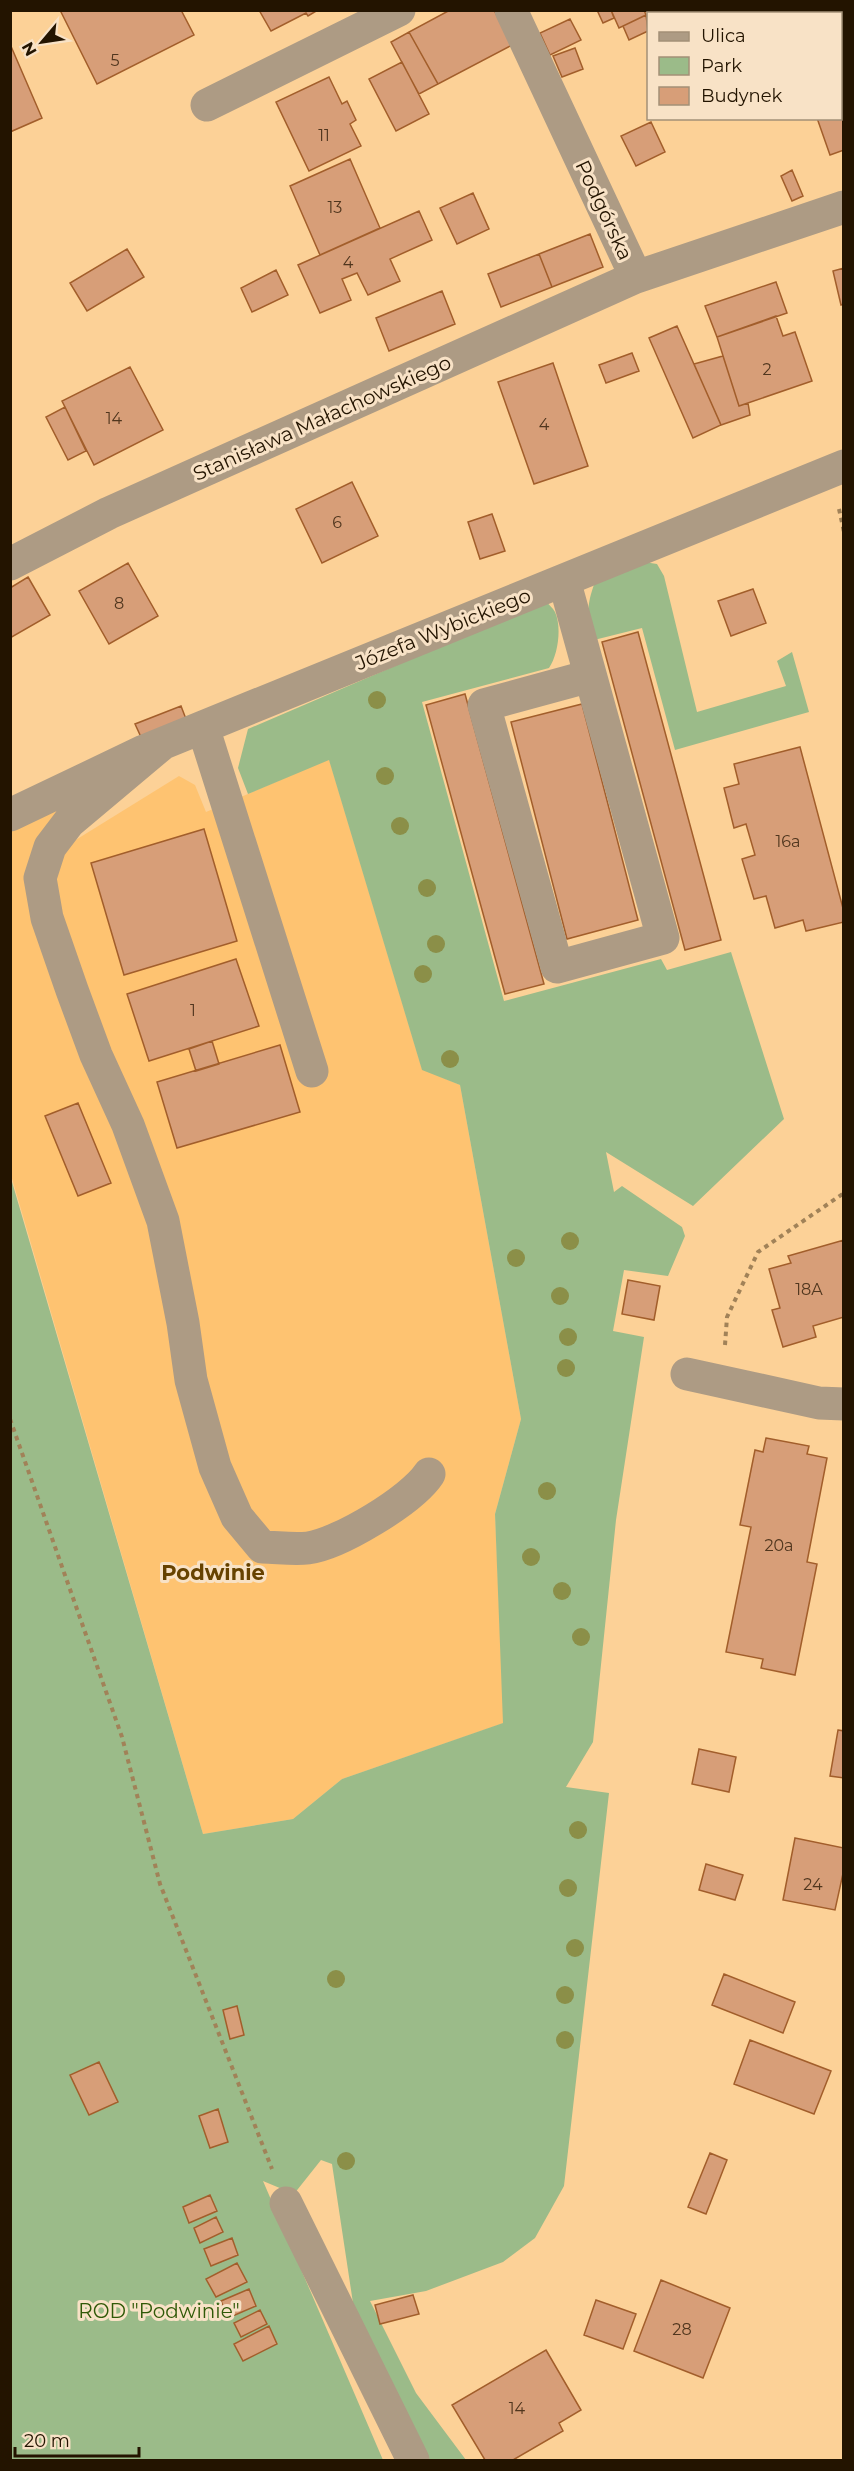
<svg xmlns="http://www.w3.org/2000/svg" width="854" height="2471" viewBox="0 0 854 2471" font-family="Montserrat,sans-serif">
<rect width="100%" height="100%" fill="#fcd197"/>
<path fill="#fec371" d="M329,759l93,310 38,16 61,334 -26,95 9,209 -162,56 -49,40 -90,15 -192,-659v-348l44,-21 19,35 105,-65 16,9 11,27z"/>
<path fill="#9bbb89" d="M644,562l13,2 7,12 33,136 89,-26 -9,-25 15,-9 17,60 -134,38 -33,-122 -48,12c-7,-24 -8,-34 1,-58z
M546,601c2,3 7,7 9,11 7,15 3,43 -6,56l-127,34 82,299 157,-42 6,11 64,-18 53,167 -91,87 -87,-54 8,40 8,-6 60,41 3,9 -17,40 -44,-6 -11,61 31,6 -28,183 -23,222 -27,45 43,6 -45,393 -29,52 -32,24 -77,29 -56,10 46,92 50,67h-44l-69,-157 -21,-139 -11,-4 -27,34 -31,-13 120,279h-372l-1,-1285 193,659 90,-15 49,-40 161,-56 -8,-209 26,-95 -61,-334 -38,-15 -93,-310 -81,34 -10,-26 10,-39z"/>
<path fill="#d79e78" stroke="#a25e2b" stroke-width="1.5" d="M60,10h121l13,25 -97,49z
M259,10h59l-10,6 -2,-3 -35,18z
M450,10h44l18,35 -74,39 -29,-52z
M597,10h14l3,8 -11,5z
M611,10h33l2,5 -27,13z
M686,10h43l1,4h-43z
M729,10h115v14l-4,1v-11h-110z
M646,15l2,16 -19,9 -6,-14z
M570,19l11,21 -31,15 -10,-22z
M409,32l29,52 -19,10 -28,-52z
M10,44l32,74 -32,14z
M575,48l8,21 -21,8 -9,-21z
M402,62l27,52 -33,17 -27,-52z
M329,77l13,27 5,-3 9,19 -6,4 11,22 -52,25 -33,-69z
M844,89v61l-14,5 -13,-37h23v-28z
M651,122l14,30 -29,14 -15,-30z
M350,159l30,69 -60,27 -30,-69z
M792,170l11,26 -11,5 -11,-25z
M473,193l16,36 -32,15 -17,-36z
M419,211l13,29 -42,19 10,22 -32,14 -11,-22 -15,6 9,21 -31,13 -22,-48z
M590,234l13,33 -51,20 -13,-33z
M127,249l17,28 -57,34 -17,-28z
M539,254l13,33 -51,20 -13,-33z
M844,268v36l-3,1 -8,-34z
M276,270l12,25 -36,17 -11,-24z
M776,282l11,31 -70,24 -12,-31z
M442,291l13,33 -66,27 -13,-33z
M776,316l7,20 12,-4 17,49 -73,25 -22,-69z
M677,326l44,99 -28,13 -44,-100z
M632,353l7,18 -33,12 -7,-18z
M723,356l16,50 9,-3 2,12 -29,10 -27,-61z
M553,363l35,103 -54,18 -36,-102z
M130,367l33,63 -69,35 -32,-64z
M65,407l21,44 -18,9 -22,-43z
M352,482l26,54 -56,27 -26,-54z
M492,514l13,37 -25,8 -12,-37z
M128,563l30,53 -49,28 -30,-53z
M28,577l22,38 -40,23v-50z
M753,589l13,34 -35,13 -13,-35z
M638,632l83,308 -36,10 -83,-308z
M465,694l79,290 -39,10 -79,-289z
M582,704l56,216 -71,19 -56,-217z
M181,706l5,13 -45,18 -6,-13z
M800,747l44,165v10l-38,9 -3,-11 -28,8 -9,-32 -12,3 -12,-40 13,-4 -9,-31 -12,4 -10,-40 15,-4 -5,-20z
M204,829l33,112 -113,34 -33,-112z
M236,959l23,67 -110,35 -22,-67z
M212,1041l7,23 -23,7 -7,-22z
M280,1045l20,67 -123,36 -20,-66z
M78,1103l33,80 -33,13 -33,-80z
M844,1240v77l-31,9 3,11 -33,10 -11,-37 8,-2 -11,-39 22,-6 -3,-7z
M628,1280l32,6 -6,34 -32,-6z
M766,1438l43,8 -2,8 20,4 -20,104 10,2 -22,111 -34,-7 2,-9 -37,-7 25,-125 -11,-2 15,-75 8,2z
M838,1730l6,1v47l-14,-2z
M699,1749l37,8 -7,35 -37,-8z
M795,1838l49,10v21l-9,41 -52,-10z
M706,1864l37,11 -8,25 -36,-10z
M724,1974l71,28 -12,31 -71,-28z
M237,2006l7,29 -14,4 -7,-29z
M750,2040l81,31 -17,43 -80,-30z
M99,2062l19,40 -29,13 -19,-40z
M218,2109l10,33 -18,6 -11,-32z
M710,2153l17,7 -21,54 -18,-7z
M210,2195l7,16 -28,12 -6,-16z
M216,2217l7,15 -23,11 -6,-15z
M232,2238l6,17 -27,11 -7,-17z
M237,2263l10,19 -31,15 -10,-18z
M661,2280l69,28 -27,70 -69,-27z
M249,2289l7,17 -28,12 -7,-17z
M413,2295l6,19 -39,10 -5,-19z
M596,2300l40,14 -13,35 -39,-14z
M260,2310l7,14 -26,13 -7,-14z
M269,2326l8,18 -34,17 -9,-17z
M546,2350l35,60 -22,13 4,8 -50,29h-28l-33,-55z"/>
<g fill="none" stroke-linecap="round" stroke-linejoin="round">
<path stroke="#a18258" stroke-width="4" stroke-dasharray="4.5 4.5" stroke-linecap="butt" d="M839,509l5,23
M725,1345l2,-28 31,-65 86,-59
M10,1419l112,318 38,147 112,285"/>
<path stroke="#ad9b84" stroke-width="33" d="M511,10l125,267
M207,105l192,-95
M10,564l99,-51 527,-236 208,-70
M564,580l99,358 -106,29 -73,-262 106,-29
M203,727l109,344
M162,744l-93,78 -19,25 -10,31 7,40 25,72 24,65 32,70 35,96 20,102 8,57 24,87 22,50 25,30c14,0 31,3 46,1 31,-4 104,-48 121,-74
M10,815l134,-64 700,-285
M687,1374l132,29 25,1
M286,2203l127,257"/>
</g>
<g fill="#8b8f48">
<circle cx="377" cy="700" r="9"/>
<circle cx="385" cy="776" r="9"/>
<circle cx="400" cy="826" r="9"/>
<circle cx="427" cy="888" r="9"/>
<circle cx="436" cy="944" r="9"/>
<circle cx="423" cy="974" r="9"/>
<circle cx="450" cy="1059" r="9"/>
<circle cx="570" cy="1241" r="9"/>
<circle cx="516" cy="1258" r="9"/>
<circle cx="560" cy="1296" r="9"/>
<circle cx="568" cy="1337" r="9"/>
<circle cx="566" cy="1368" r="9"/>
<circle cx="547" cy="1491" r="9"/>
<circle cx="531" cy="1557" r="9"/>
<circle cx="562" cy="1591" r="9"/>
<circle cx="581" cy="1637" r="9"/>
<circle cx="578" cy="1830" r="9"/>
<circle cx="568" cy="1888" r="9"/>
<circle cx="575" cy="1948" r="9"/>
<circle cx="336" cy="1979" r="9"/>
<circle cx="565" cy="1995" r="9"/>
<circle cx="565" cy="2040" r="9"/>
<circle cx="346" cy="2161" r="9"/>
</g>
<g text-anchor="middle" stroke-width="6" stroke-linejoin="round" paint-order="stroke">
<g font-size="16" fill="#50361e">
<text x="115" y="66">5</text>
<text x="324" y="141">11</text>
<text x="335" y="213">13</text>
<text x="348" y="268">4</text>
<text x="767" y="375">2</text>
<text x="114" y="424">14</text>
<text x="544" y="430">4</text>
<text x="337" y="528">6</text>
<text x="119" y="609">8</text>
<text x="788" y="847">16a</text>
<text x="193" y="1016">1</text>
<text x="809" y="1295">18A</text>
<text x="779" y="1551">20a</text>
<text x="813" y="1890">24</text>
<text x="682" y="2335">28</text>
<text x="517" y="2414">14</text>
</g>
<g font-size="20" fill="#231400" stroke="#f8e2c6">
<text transform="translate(604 210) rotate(65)" y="7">Podgórska</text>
<text transform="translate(322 418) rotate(-24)" y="7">Stanisława Małachowskiego</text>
<text transform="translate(443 629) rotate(-22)" y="7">Józefa Wybickiego</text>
</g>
<g font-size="20" fill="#2f5907" stroke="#f8e2c6">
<text x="159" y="2318">ROD "Podwinie"</text>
</g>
<g font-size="21" font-weight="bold" fill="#664200" stroke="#f8e2c6">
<text x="213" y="1580">Podwinie</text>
</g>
</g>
<rect width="854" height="2471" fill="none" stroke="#231400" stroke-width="24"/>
<rect x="647" y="12" width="195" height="108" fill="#f8e2c6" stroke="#a39077" stroke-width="1.5"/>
<rect x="659" y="32" width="30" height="9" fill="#ad9b84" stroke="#a39077" stroke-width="1.5"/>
<text x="701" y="42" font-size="18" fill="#231400">Ulica</text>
<rect x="659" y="57" width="30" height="18" fill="#9bbb89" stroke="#a39077" stroke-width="1.5"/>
<text x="701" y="72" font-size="18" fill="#231400">Park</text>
<rect x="659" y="87" width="30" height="18" fill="#d79e78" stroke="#a39077" stroke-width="1.5"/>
<text x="701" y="102" font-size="18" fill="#231400">Budynek</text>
<g transform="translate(42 42) rotate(241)" stroke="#f8e2c6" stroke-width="4.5" paint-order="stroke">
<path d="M0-4.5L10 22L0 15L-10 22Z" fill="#231400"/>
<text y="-9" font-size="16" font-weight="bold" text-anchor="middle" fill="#231400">N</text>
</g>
<path d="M15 2447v9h124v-9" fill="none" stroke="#231400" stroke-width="3"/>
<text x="24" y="2447" font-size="18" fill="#231400" stroke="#f8e2c6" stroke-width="4.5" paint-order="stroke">20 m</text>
</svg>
